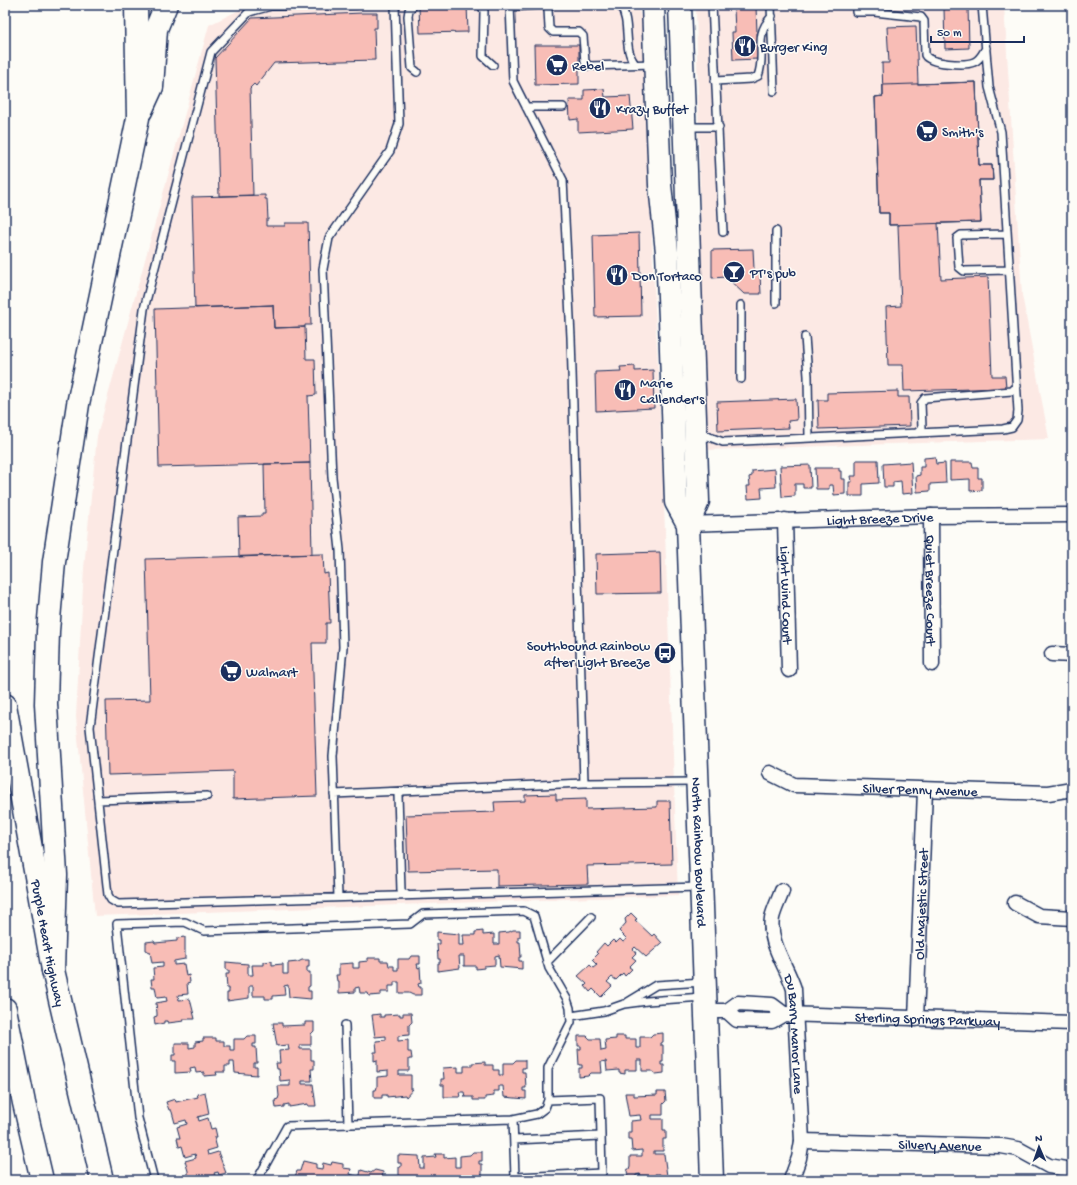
<svg xmlns="http://www.w3.org/2000/svg" width="1077" height="1185" viewBox="0 0 1077 1185" font-family="'Gochi Hand',sans-serif">
<rect width="100%" height="100%" fill="#fdfcf7"/>
<filter id="ink" filterUnits="userSpaceOnUse"><feTurbulence type="fractalNoise" baseFrequency=".025" numOctaves="2"/><feDisplacementMap in="SourceGraphic" scale="8" xChannelSelector="R" yChannelSelector="G"/><feConvolveMatrix kernelMatrix="1 2 1 2 8 2 1 2 1" color-interpolation-filters="sRGB"/></filter>
<g filter="url(#ink)">
<path fill="#fce9e4" d="M249,5h388l5,15 22,484 14,391 -583,21 -19,-199 8,-149 13,-132 112,-411z
M696,5h308l18,290 27,144 -344,11z"/>
<path fill="#f8bdb6" stroke="#1b2f5e" d="M419,5h48l1,27 -48,1z
M756,7l2,52 -25,1 -1,-28h3l-1,-24z
M968,7l1,41 -24,1 -1,-41z
M362,13h15v15h-3l1,32 -101,3 -18,23 -2,-2 -4,4 3,107 -34,1 -4,-138 37,-40z
M916,26l2,58 58,-2 3,83h13l1,15h-14l2,42 -43,1 3,56 47,-2 4,99h13l1,12 -102,3 -1,-26h-15l-2,-58 15,-1 -3,-81h-9v-12h-10l-4,-116 8,-1 -1,-33h7l-2,-36z
M534,45h45v39l-44,1z
M976,82l3,83h13l1,15h-14l2,42 -92,3v-12h-10l-4,-116 8,-1v-11z
M604,89l1,8 25,-1 3,33 -55,3v-13l-8,1 -1,-20h15v-10z
M265,195v4h2l1,21h-2v6h19v-3h23l3,102h-6v2l-31,1 -1,-23 -78,3 -3,-111z
M639,233l2,83 -46,1 -2,-82z
M753,249l1,20 6,6 1,19h-17l-18,-17 -14,1v-28z
M273,305l1,23 31,-1 1,32h9l1,36 -8,1 2,67 -151,4 -4,-158z
M635,366v5l18,-1 1,38 -58,3 -1,-39 26,-1 -1,-4z
M898,391v6h11l1,29 -91,3 -1,-29h9v-7z
M796,399l1,21 -9,1 1,7 -71,3 -1,-29z
M935,457l1,7 9,-1 1,20 -16,1v7l-13,1 -1,-16 4,-1v-8h4v-9z
M856,460h22l1,23 -16,1v12h-14v-14h3l-1,-6h5z
M911,462l2,31 -11,1 -1,-13 -8,1v5h-9l-1,-23z
M950,462h22l1,6h5v10h4v12l-12,1v-12l-20,1z
M310,463l2,91 -73,3 -1,-40 24,-1v-3h3l-1,-49z
M810,465l1,23h-8v-4h-8v12l-13,1 -2,-31z
M815,468h24v3h2v8h4v15l-11,1 -1,-10h-4v4h-13z
M775,469l1,18 -15,1 1,10 -14,1 -1,-13h3l-1,-9 3,-1v-5z
M660,552l1,41 -64,1 -1,-40z
M323,554l1,20 4,-1 2,50h-4v20h-14l5,153 -84,3v-28l-125,4 -2,-74 44,-1 -4,-141z
M556,794v6l30,-1v10l71,-2v-6h13l2,63 -85,2 1,18 -91,2v-17l-89,2 -2,-56 89,-3 -1,-10 31,-1v-6z
M631,913l6,6 -2,1 17,16 2,-2 8,9 -16,14 -11,-10 -2,2 3,4 -4,4 4,3 -7,7 3,2 -7,7 -2,-3 -7,7 -4,-3 -5,5 5,4 -11,11 -8,-8 -3,3 -5,-6 2,-2 -9,-8 12,-11 3,3 4,-3 -5,-5 6,-6 -2,-2 8,-9 3,3 6,-6 3,3 4,-4 3,3 4,-3 -8,-8 7,-8 -1,-4z
M513,930h7v7h-2v5h2l1,15h-2v4h3v8l-22,-2 -1,-12 -4,1v9l-11,1v2l-8,1v-3h-12v-10h-5l1,12 -22,3v-8h2v-4h-2l-1,-15h3v-4h-3v-8l22,2v11h5l-1,-10h12v-3l8,-1v4l11,-1v10h5v-11l10,-1z
M185,937v22l-11,2v4l10,-1 2,12 3,-1 1,7 -3,1 1,11 -10,1 1,5 11,-1 5,20h-12l1,2 -16,2 -1,-2h-3v2l-9,2 -1,-8 3,-1v-3l-1,-10 11,-2 -1,-4 -9,1 -2,-11h-3l-1,-8h3l-1,-11 10,-1v-5l-11,1 -2,-11 -4,-2v-8l8,-1 1,2 22,-2v-3z
M411,956h9v8h-3l1,4 2,-1 1,16 -3,1 1,3h2v8h-8l-4,-2h-10v-11h-5v4h-5v6h-8v3l-12,1 -1,-3h-8l-1,-6 -4,1v4l-16,1v-12h-2l-1,-6h3v-11l14,-1v5h6v-6l9,-1v-3h12v3h8l1,5h5v4h4v-11h11z
M302,960h7v7h-2v5h3v14l-2,1v4h3v8l-22,-2 -1,-12 -4,1 1,9 -12,1v3h-8v-3h-12v-10h-4v12l-22,3v-8h2v-4h-2l-1,-15h3v-4h-3v-8l22,2v11h5l-1,-10h12v-3l8,-1v4l11,-1v10h5v-11l10,-1z
M403,1013h8l1,9 -3,3v10l-11,1v5l10,-1v12h3l1,7h-3v12h-10v4h12v14h2l-7,8 -1,-2 -18,2v-2h-5v3h-8v-8h2l1,-3v-10l11,-1v-5l-11,1v-12l-3,1v-9h3l-1,-11 10,-1v-4l-11,1 -3,-22 8,-1v3h4v-2l16,-1v2h3z
M305,1022h9v9l-3,3v11h-11v4h11v11h3v9h-3l1,12h-10v3h11l3,22h-8v-2l-19,3v-3l-5,1v2l-8,1 -1,-8 3,-1 1,-3 -1,-10h12v-6l-10,1 -1,-12h-2l-1,-6h4l-1,-12 10,-1 -1,-5 -11,1 -4,-23h9v3l23,-1z
M663,1033v9l-3,1v2h3v17h-2v3h3v8l-8,1 -4,-3h-10v-11h-5v10h-12v4l-6,-1v-3l-12,1 -1,-10 -5,1 1,11h-11l-3,3 -9,1v-9h3v-3h-3l-1,-16h3v-3h-3v-10h9l3,3h10l1,12 5,-1 -1,-10 11,-1v-3h9v3h11v9h4v-11h10l3,-3z
M247,1036h9v8h-3v3h3l1,16h-3v4h3v8l-22,-2 -1,-11h-4v4h-5v6h-9l1,3 -13,1v-4l-8,1 -1,-6 -5,1 1,4 -16,1v-12h-3v-6h3v-12h14v5l6,-1v-5l8,-1v-3h13v3h8v5h6v4h4v-11h10z
M516,1060h9v8h-3v4h3l1,16h-3v3h3v8l-22,-2 -1,-11h-4v5h-5v5l-9,1v3h-12v-3h-8l-1,-5h-5l1,5h-16v-12h-3v-6h3l-1,-11 15,-1v5h6v-6h8v-3l13,-1v3h8v5h6v5h4v-12h10z
M205,1092l4,22 -11,3 1,4 9,-3 3,11 4,-1 2,9h-3l3,11 -10,3 1,4 10,-3 8,21 -7,2 -1,-3 -4,1 1,2 -15,5 -1,-3 -3,1v2h-9l-1,-5h2v-4l-3,-10 11,-3 -1,-4 -10,3 -3,-11 -3,1 -2,-9h3l-3,-11 10,-3 -1,-4 -11,3 -3,-11 -1,-2h-2l-3,-8 9,-3 1,3 22,-5 -1,-3z
M657,1092h8l1,9 -3,3v11h-11v4h11v11h3v9h-3v12h-9v3h10l3,22h-7v-2h-5v2h-15v-2l-4,1v2l-8,1 -1,-8 2,-1 1,-3v-10h12v-6l-10,1 -1,-12h-3v-7h3v-11l10,-1 -1,-5 -11,1 -4,-23h9v3l23,-1z
M473,1152h9v9h-3v3h3v16h-21v-3l-6,1v2h-56v-13h2v-4h-3v-8l21,1 1,12h4v-10l12,-1 -1,-3h9v4l11,-1v10h5v-11l10,-1z
M303,1161l13,3v4l6,1 1,-6 8,2 1,-3 11,2v4l8,1 -1,5 6,2v4h-58v-2l-3,-1 2,-6h3z
M361,1170l10,3 4,-3 8,2 -1,8h-23z"/>
<g fill="none" stroke-linecap="round" stroke-linejoin="round">
<g stroke="#1b2f5e" stroke-width="10">
<path id="service" d="M356,5l-85,1 -22,6 -38,40 -67,257 -54,418 18,168 3,5 7,4 581,-17
M414,5l-5,5 -1,6 4,52 5,4
M481,5l3,6 -1,45 10,9
M510,5l3,76 50,99 8,157 13,446
M544,5l4,4 1,19 4,4h26l4,4 2,26 4,4 64,-2
M620,5c12,18 2,43 15,59
M712,5l11,227
M771,5l3,86
M856,5v7h18l47,5 3,4 1,34c5,9 40,11 49,7 6,-2 9,-9 12,-14
M510,7l32,-2
M715,81l36,-2 7,-3c9,-24 -6,-38 14,-60
M526,107h37
M687,127h32
M1007,234l-46,1 -4,3 2,29 5,4 45,-1
M776,303v-72
M741,305v74
M805,337l3,39 1,62
M699,433l24,9 280,-13 9,-2 5,-7 1,-9 -17,-279 -12,-45 -7,-82
M917,433l5,-5 -1,-25 4,-5 87,-7 5,-5
M402,791l-4,4 3,96 6,4
M334,794l250,-11 112,-1
M98,800l109,-4
M338,897l-5,-141 10,-109 -3,-97 -8,-73 -9,-208 6,-31 61,-87 9,-27 -4,-119
M547,962l44,-45
M628,1002l28,-17 47,-3
M571,1016l33,-5 20,-7 23,-3 56,-4
M345,1025l3,99
M513,1119l2,58 87,-4 -2,-75 -52,2
M514,1140l87,-4
M154,1180l-16,-62 -21,-194 68,-2 19,9 206,-7 13,-10 101,-3 10,5 15,52 18,31 3,9 1,14 -23,46v32l-3,8 -8,6 -24,5 -226,7 -30,54"/>
</g>
<g stroke="#1b2f5e" stroke-width="17">
<g id="minor">
<path id="s1" d="M931,516l1,148"/>
<path id="s2" d="M785,520l4,150"/>
<path id="s3" d="M688,524l243,-8 141,-1"/>
<path d="M1052,654l20,1"/>
<path id="s4" d="M770,773l24,12 254,8 24,-4"/>
<path id="s5" d="M782,891c-3,9 -8,18 -10,27 -4,25 15,48 22,71l8,152 -3,17 -8,22"/>
<path d="M1015,903l24,13 33,2"/>
<path d="M717,1011h10l11,-8 34,2 12,9"/>
<path id="s6" d="M727,1011l10,9 35,1 12,-7 288,9"/>
<path id="s7" d="M916,1019l9,-229"/>
<path id="s8" d="M802,1141l199,5 17,3 31,17 23,4"/>
</g>
</g>
<g stroke="#1b2f5e" stroke-width="25">
<g id="primary">
<path id="s9" d="M653,5l7,180 7,67 3,67 6,183 12,22 24,656"/>
<path d="M680,5l18,496 -10,23"/>
</g>
</g>
<g stroke="#1b2f5e" stroke-width="25">
<g id="motorway">
<path d="M141,111l11,-24 4,-58 10,-24"/>
<path id="s10" d="M5,705l48,265 49,210"/>
<path d="M53,970l3,-95 -10,-171 2,-73 6,-69 24,-158 60,-286 -2,-113"/>
<path d="M5,1009l19,94 18,77"/>
</g>
</g>
<use href="#service" stroke="#fdfcf7" stroke-width="7"/>
<use href="#minor" stroke="#fdfcf7" stroke-width="14"/>
<use href="#primary" stroke="#fdfcf7" stroke-width="22"/>
<use href="#motorway" stroke="#fdfcf7" stroke-width="22"/>
</g>
</g>
<defs>
<g id="restaurant-disc" transform="scale(1.15)"><circle r="9.5" fill="#1b2f5e" stroke="#fdfcf7"/><path d="M-5-6h1v4h1v-4h1v4h1v-4h1v5L-1.5 .5V6h-2V.5L-5-1ZM5-6V6H3V1.5H1.5Q1.5-4 5-6Z" fill="#fff"/></g>
<g id="supermarket-disc" transform="scale(1.15)"><circle r="9.5" fill="#1b2f5e" stroke="#fdfcf7"/><path d="M-6-5.5h2.5l.6 2H6L4.5 2H-2.5L-4.4-4H-6ZM-1.5 3.2a1.3 1.3 0 1 0 .1 0ZM3 3.2a1.3 1.3 0 1 0 .1 0Z" fill="#fff"/></g>
<g id="bar-disc" transform="scale(1.15)"><circle r="9.5" fill="#1b2f5e" stroke="#fdfcf7"/><path d="M-6-5H6L.8 .8V4.5H3.5V6h-7V4.5H-.8V.8Z" fill="#fff"/></g>
<g id="bus-disc" transform="scale(1.15)"><circle r="9.5" fill="#1b2f5e" stroke="#fdfcf7"/><path d="M-5-6H5V4H4V6H2V4H-2V6H-4V4H-5ZM-3.5-4V0h7V-4ZM-3.5 1.2v1.5H-2V1.2ZM2 1.2v1.5H3.5V1.2Z" fill="#fff"/></g>
</defs>
<g fill-rule="evenodd">
<use href="#restaurant-disc" x="745" y="46"/>
<use href="#supermarket-disc" x="557" y="65"/>
<use href="#restaurant-disc" x="600" y="108"/>
<use href="#supermarket-disc" x="927" y="131"/>
<use href="#bar-disc" x="734" y="272"/>
<use href="#restaurant-disc" x="617" y="275"/>
<use href="#restaurant-disc" x="625" y="390"/>
<use href="#bus-disc" x="665" y="653"/>
<use href="#supermarket-disc" x="231" y="671"/>
</g>
<g text-anchor="middle" stroke-width="3" stroke-linejoin="round" paint-order="stroke">
<g font-size="14" fill="#1b2f5e" stroke="#fdfcf7" text-anchor="start">
<text x="760" y="51">Burger King</text>
<text x="572" y="70">Rebel</text>
<text x="616" y="113">Krazy Buffet</text>
<text x="942" y="136">Smith's</text>
<text x="750" y="277">PT's pub</text>
<text x="632" y="280">Don Tortaco</text>
<text x="640" y="387">Marie<tspan x="640" dy="16">Callender's</tspan></text>
<text x="650" y="650" text-anchor="end">Southbound Rainbow<tspan x="650" dy="16">after Light Breeze</tspan></text>
<text x="246" y="676">Walmart</text>
</g>
<g font-size="14" fill="#1b2f5e" stroke="#fdfcf7">
<text dy="5" stroke="none"><textPath href="#s3" startOffset="192">Light Breeze Drive</textPath></text>
<text dy="5" stroke="none"><textPath href="#s1" startOffset="74">Quiet Breeze Court</textPath></text>
<text dy="5" stroke="none"><textPath href="#s2" startOffset="75">Light Wind Court</textPath></text>
<text dy="5" stroke="none"><textPath href="#s4" startOffset="153">Silver Penny Avenue</textPath></text>
<text dy="5" stroke="none"><textPath href="#s9" startOffset="851">North Rainbow Boulevard</textPath></text>
<text dy="5" stroke="none"><textPath href="#s7" startOffset="115">Old Majestic Street</textPath></text>
<text dy="5" stroke="none"><textPath href="#s10" startOffset="242">Purple Heart Highway</textPath></text>
<text dy="5" stroke="none"><textPath href="#s6" startOffset="206">Sterling Springs Parkway</textPath></text>
<text dy="5" stroke="none"><textPath href="#s5" startOffset="149">Du Barry Manor Lane</textPath></text>
<text dy="5" stroke="none"><textPath href="#s8" startOffset="138">Silvery Avenue</textPath></text>
</g>
</g>
<rect width="1077" height="1185" fill="none" stroke="#fdfcf7" stroke-width="20"/>
<rect x="10" y="10" width="1057" height="1165" fill="none" stroke="#1b2f5e" stroke-width="1.5" filter="url(#ink)"/>
<g transform="translate(1039 1147) rotate(358)" stroke="#fdfcf7" stroke-width="3" paint-order="stroke">
<path d="M0-3L7 15L0 10L-7 15Z" fill="#1b2f5e"/>
<text y="-6" font-size="11" font-weight="bold" text-anchor="middle" fill="#1b2f5e">N</text>
</g>
<path d="M931 36v6h93v-6" fill="none" stroke="#1b2f5e" stroke-width="2"/>
<text x="937" y="36" font-size="12" fill="#1b2f5e" stroke="#fdfcf7" stroke-width="3" paint-order="stroke">50 m</text>
</svg>
